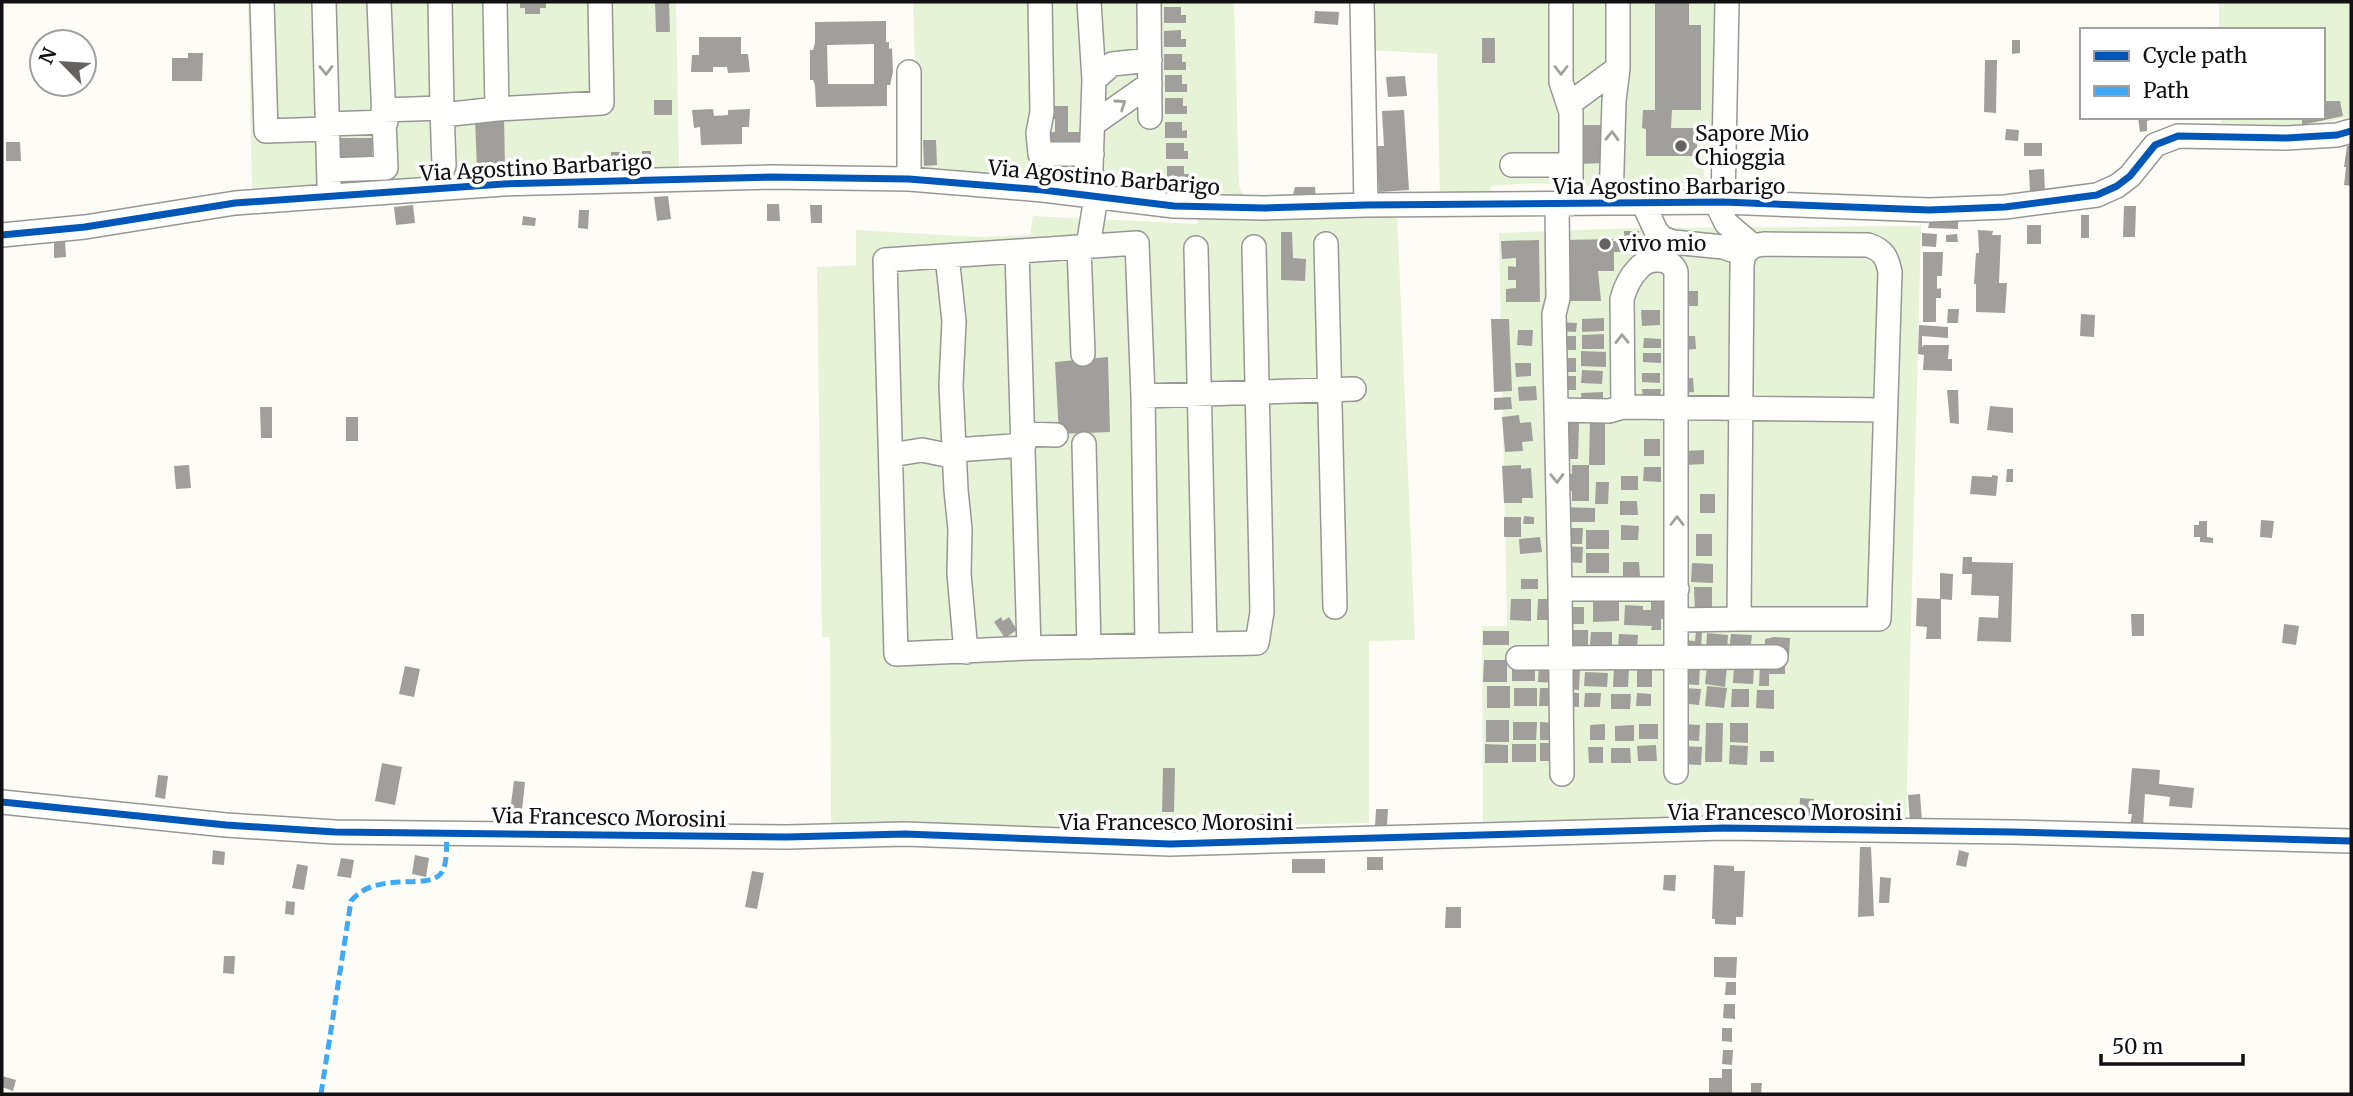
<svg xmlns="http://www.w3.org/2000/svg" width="2353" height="1096" viewBox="0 0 2353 1096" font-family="Merriweather,serif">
<rect width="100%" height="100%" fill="#fdfcf7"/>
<path fill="#e7f3d7" d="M248,2h428l3,165 -166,6 -261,15z
M913,2h321l5,183 5,12 -43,-1 -1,-8 -282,-17z
M1370,2h355l-8,163 -13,1v20l-70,4 -100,-7 -43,3v9l-51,-1 -3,-140 -66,-4z
M2219,2h132v115l-51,9 -79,-3v-6h102v-87h-104z
M1397,212l18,428 -46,1v182l-209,5 -280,-4 -49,4 -1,-191h-8l-5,-370 39,-2v-35l121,7 53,-2 3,-19 164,8 1,-9z
M1921,226l-15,598 -423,2 -1,-200h25l-8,-393 141,-5z"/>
<path fill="#a19f9c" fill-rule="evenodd" d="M520,2h26v6h-6v6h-15v-6h-5z
M655,2h14l1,30h-14z
M1655,2h34v23h12v85h-29l-1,18h26v28h-51v-27l-4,-1 1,-18h12z
M1164,7h17v8h5v8h-22z
M1315,11l24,1 -1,13 -24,-2z
M886,21v21h3v7l3,-1 1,24 -3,13h-3v21l-71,1 -1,-22 -2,-5h-3v-30h3l2,-7v-21zM874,44v40h-46l-1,-39z
M1181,30v9h5v8h-22v-16z
M699,37h42v17h7l2,18 -22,1 -1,-6h-14v5h-22l1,-17h7z
M1482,38h13v25h-13z
M2012,40h8v13l-8,1z
M188,53h15l-1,28h-30v-23h16z
M1164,54h18v8h4v8h-22z
M1985,60h12l-1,53 -12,-1z
M1165,75h17v9h5v8h-22z
M1405,76l2,20 -19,1 -2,-20z
M1165,98h18v8h4v8h-22z
M654,100h18v15h-18z
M2323,101h17l3,15 -41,9v-8h21z
M1046,106h22v26h33v11l-61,2v-12l15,-1v-13h-8z
M713,109l1,7 14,-1v-5l22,-1 -1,18h-7v17l-41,1 -1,-18 -6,1 -2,-18z
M1404,110l5,80 -30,2 -3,-46h8l-2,-35z
M504,117l1,51 -28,1 -2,-50z
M2138,117h18v1l-9,3v10l-7,1z
M1165,122h17v9l5,-1v8h-22z
M1579,125h25v38l-25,1z
M2006,129l13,1 -1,11 -13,-1z
M334,138h38v19h-38z
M923,140h13l1,25 -13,1z
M6,142h14l1,19h-15z
M1166,143h18v8h4v8h-22z
M2024,143h18v13h-18z
M2351,145v41l-7,-1 2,-18h-2l3,-21z
M642,151h9v13h-9z
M611,152h12l1,16h-12z
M1167,166h17v8h5v8h-22z
M2044,169l1,23 -15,1 -1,-23z
M1295,187h20l1,13 -24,-2z
M668,196l3,23 -14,2 -3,-24z
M767,204h12l1,17h-13z
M413,205l2,18 -19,2 -2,-18z
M810,205h12v18h-11z
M2124,206h12l-1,31h-12z
M579,210h10l-1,19 -10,-1z
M2081,215h8v23h-8z
M523,216l13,2 -1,8 -13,-1z
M1930,219l28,1v9l-30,-1z
M2027,225h14v19h-14z
M1978,230l15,1 -1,4h9l-2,48h8l-2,30 -29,-1v-28h-2l2,-31h3z
M1624,231h15v21h-25v19h-16l3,30h-34l-1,-61 47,-1v2h11z
M1281,232h11l1,26 13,1 -1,22 -24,-1z
M1922,233l15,1 -1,13 -14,-1z
M1957,234l1,8h-12v-7z
M1539,240l1,62h-34v-13l10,-1v-8h-8v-14l8,1v-9l-14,1 -1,-18z
M65,241l1,16 -12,1v-16z
M1923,252h20l-1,24h-5v13l4,-1v10h-5v24h-13z
M1680,291h18v15h-18z
M1948,309h11l-1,14h-11z
M1641,310h19v15l-18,1z
M2081,314l14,1 -1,22 -14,-1z
M1604,318v13l-22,1v-13z
M1491,319h18l3,72 -18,1z
M1559,322l18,1 -1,9 -17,-1z
M1919,325l29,2v11l-26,-2v11l2,-2h25l-1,14h4v12l-29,-1 1,-15 -6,-1z
M1518,330h15l-1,16 -15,-1z
M1604,334v15h-22v-14z
M1558,336h18v14h-18z
M1682,336h13l1,13 -13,1z
M1644,338l17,1v9h-18z
M1581,351l25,1v15l-25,-1z
M1643,353h18v10l-18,-1z
M1108,357l2,75 -51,2 -4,-72z
M1558,358h18v14h-18z
M1515,363h16v13l-15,1z
M1582,370l21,1 -1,13 -21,-1z
M1642,373h18v10l-18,-1z
M1558,376h18v14h-18z
M1693,378l1,14 -14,1 -1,-14z
M1536,386l1,14 -18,1 -1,-14z
M1642,389h19l-1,10h-17z
M1947,390h11l1,34 -9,-1z
M1603,392v11l-21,1 -1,-11z
M1511,397l1,12 -18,1v-12z
M1990,406l23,2v25l-26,-3z
M260,407h12v31h-11z
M1519,415l1,8 11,-1 2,19 -11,1 1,9 -18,1 -3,-35z
M346,417h12v24h-12z
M1590,419h15v46h-16z
M1562,422h17l-1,37h-16z
M1644,439h16v17h-16z
M1704,450v14l-19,1 -1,-14z
M189,465l2,23 -15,1 -2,-23z
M1521,465v4l10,-1 2,30h-11v5h-18l-2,-37z
M1572,465h17v36h-17v-10h-11v-17h11z
M1644,467h17v15l-18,-1z
M2007,469h6v13h-7z
M1992,475l6,1 -2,20 -26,-2 2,-18 20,1z
M1621,476h17v14h-17z
M1596,482h13l-1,22h-13z
M1700,494h15v19h-15z
M1620,501h17l1,14h-18z
M1561,507l34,1v14h-35z
M1524,516l10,1v7h-11z
M1504,517h17v20h-17z
M2261,520l13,1 -2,17 -12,-1z
M2199,521h8v16l6,1v5l-13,-1v-5h-6v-12h5z
M1621,525l18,1 -1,14h-17z
M1563,528h20l-1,16h-20z
M1586,530h23v19h-23z
M1696,534h16v22h-16z
M1540,537l2,15 -22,2 -1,-15z
M1565,546l18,1 -1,16 -18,-1z
M1586,553h23v20h-23z
M1963,557h9v5l41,1 -2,79 -34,-1 2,-24 19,1 1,-22 -28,-1 1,-21h-10z
M1623,562h16l1,14 -17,1z
M1692,563l21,1v19l-22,-1z
M1940,573l13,1 -1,26 -11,-1v40h-15l1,-12 -11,-1 1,-28 23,1z
M1521,579h17v10h-17z
M1694,587h18v25l-17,-1z
M1511,599h20v22l-21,-1z
M1538,599h14v21h-15z
M1593,599h26v22l-26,1z
M1651,600h25l-4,19h-11v11h-10l1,-4 -28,-1 1,-20 18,1v4h8z
M1568,607h16v17h-16z
M2131,614h13v22h-12z
M1001,617l2,4 6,-4 8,13 -12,8 -11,-16z
M2284,624l15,2 -3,19 -14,-2z
M1566,630h22v16l-22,-1z
M1483,631h26v14h-26z
M1696,631l6,1 -1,17 -20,-2 1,-7 13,1z
M1591,632h21v15l-22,-1z
M1707,633l21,2 -1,17 -21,-2z
M1619,634l19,1 -1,14 -19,-2z
M1731,634l21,1 -2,18 -21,-2z
M1774,637l16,1 -1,18 -24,-1v-16z
M1484,660h23v22h-24z
M1512,663h23v18h-23z
M1539,663h16l-1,20 -16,-1z
M1760,663l25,1v10h-16v12h-10z
M1684,664l16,2 -1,19 -17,-1z
M1707,665l20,2 -2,20 -20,-3z
M1734,665l20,1 -1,18 -20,-1z
M405,666l15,3 -6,28 -15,-3z
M1614,668h15l-1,19h-15z
M1637,668h15v19h-15z
M1564,670h16l-1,20 -16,-1z
M1585,672l23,1 -1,14 -23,-1z
M1487,686h23v22h-23z
M1707,686l20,2 -3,20 -19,-2z
M1514,688h23v18h-23z
M1540,688h14v18h-15z
M1682,688l19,1 -2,16 -18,-2z
M1732,689h17v18h-18z
M1757,690h17v19l-18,-1z
M1563,692l16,1v14l-16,-1z
M1585,693h16l-1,14h-16z
M1637,693l14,1v12h-15z
M1611,694h20l-1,15h-19z
M1486,720h23v22h-23z
M1513,722h24l-1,18h-23z
M1540,722l15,1v17h-15z
M1706,723h17l-1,39h-17z
M1730,723h18v20l-18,-1z
M1605,724v16h-15v-15z
M1639,724h19v15h-19z
M1682,724l18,1 -1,16 -19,-1z
M1634,725v16h-19v-15z
M1540,743h16v18h-16z
M1485,744l23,1v18h-23z
M1512,744h24v18h-24z
M1656,745l1,16h-19l-1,-15z
M1730,745l18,1 -1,19 -18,-1z
M1682,746l20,1 -1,18 -20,-1z
M1588,747h15v16h-14z
M1611,748h19l1,15h-20z
M1760,751h14v11h-14z
M382,763l20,4 -7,38 -20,-4z
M1163,768h12l-1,44h-12z
M2132,768l28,2 -1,14 35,4 -2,20 -23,-2 1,-9 -25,-3 -2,34 -13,-1 2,-13h-4z
M158,775l10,1 -3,23 -10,-2z
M514,781l11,1 -4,38 -12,-1z
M1920,794l2,27 -12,1 -2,-27z
M1800,798l14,1 -1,18 -14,-1z
M1376,809h12l-1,17h-12z
M1259,814h13v14h-13z
M1860,847h11l3,69 -16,1z
M213,850l12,2 -1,13 -12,-1z
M1959,850l10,3 -3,14 -10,-2z
M415,855l14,3 -3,19 -14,-3z
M1367,857h16v13h-16z
M341,858l13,2 -3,18 -14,-2z
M1292,859h33v14h-33z
M297,864l11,2 -4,24 -12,-2z
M1714,865l20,1v5h11l-2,46h-7v8l-21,-1v-5h-3z
M752,871l12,2 -7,36 -12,-2z
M1664,875h12l-1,16 -12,-1z
M1880,877l11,1 -2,25h-10z
M286,901l9,1 -1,13 -9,-1z
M1446,907h15v21h-16z
M224,956h11l-1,18 -11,-1z
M1714,957h23l-1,21 -22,-1z
M1726,982h10v13h-11z
M1724,1004h11v15l-12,-1z
M1722,1028h10v14l-10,-1z
M1723,1050h10l-1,15 -10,-1z
M1722,1069h10v25h-23v-16h13z
M2,1076l14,4 -3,11 -11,-4z
M1751,1083h11l-1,11 -10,-1z"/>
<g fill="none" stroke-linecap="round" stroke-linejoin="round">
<g stroke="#979795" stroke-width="26">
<path id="minor" d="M262,2l4,129 62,-2
M324,2l5,182
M1040,2l2,110 -4,21 2,21h52
M1089,2l5,78 -4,116
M1149,2l1,115
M1362,2l4,203
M1561,2v80l10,30v92
M1094,80l18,-16 38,-4
M1569,104l49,-36v-66
M442,108l2,58
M497,109l105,-6 -2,-101
M383,110l59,-2 -2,-106
M443,115l54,-6 -2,-107
M327,124l59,-2
M1093,124l57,-40
M1512,165h47l12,3
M329,170l57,-2 -7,-166
M909,179v-107
M1716,202l10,21 27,23
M1723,202l4,-200
M1611,203l3,-102 4,-33
M1643,203l13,28 6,7 11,4 50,5 21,7 -2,11 -3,354 -61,1
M1557,204l1,94 -4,16 6,275h117
M2,235l83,-8 150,-24 268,-19 267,-7 139,2 134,11 131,16 91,2 101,-3 357,-3 206,8 76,-3 92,-12 20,-9 13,-10 25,-31 23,-9 108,2 51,-3 14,-4
M1326,244l9,363
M1088,246l8,-49
M1079,247l4,107
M1196,248l9,396
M1017,251l12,397 -133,6 -11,-394 252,-17 6,153 4,249
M947,256l7,65 -3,64 5,105 4,39 -1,45 7,78
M1143,396l211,-7
M1623,407l-1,-108c3,-11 8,-22 16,-30 9,-12 33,-13 38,3v500
M1556,410l53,1 14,-4 262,3
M1024,434l32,1
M1084,444l5,203
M955,450l69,-5
M891,455l31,-5 34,7
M1560,589l2,185
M1739,619h140l11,-347c-3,-15 -7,-22 -22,-27l-104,-1 -11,2 -9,8
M1029,648l228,-5 5,-31 -8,-365
M1518,658l258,-1
M2,802l224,23 109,7 452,5 118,-3 265,10 554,-16 288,4 339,9"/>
</g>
<use href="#minor" stroke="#fffffe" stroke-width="23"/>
<path stroke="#3fa9f5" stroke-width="5" stroke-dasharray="10 5" stroke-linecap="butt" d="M321,1094l30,-193c26,-32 79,-9 91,-29 6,-11 4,-27 5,-39"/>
<g stroke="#fff" stroke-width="11">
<path id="cycleway" d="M2,235l83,-8 150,-24 268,-19 267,-7 139,2 134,11 131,16 91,2 101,-3 357,-3 206,8 76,-3 92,-12 20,-9 13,-10 25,-31 23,-9 108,2 51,-3 14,-4
M2,802l224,23 109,7 452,5 118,-3 265,10 554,-16 288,4 339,9"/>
</g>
<use href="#cycleway" stroke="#0057b8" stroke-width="7"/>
</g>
<defs><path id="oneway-chevron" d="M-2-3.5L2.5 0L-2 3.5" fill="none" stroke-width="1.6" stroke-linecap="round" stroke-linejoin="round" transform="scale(1.75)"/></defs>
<g stroke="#a0a09f">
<use href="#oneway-chevron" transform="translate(326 70) rotate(89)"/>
<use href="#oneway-chevron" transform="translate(1561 70) rotate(90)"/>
<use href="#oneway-chevron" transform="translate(1121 104) rotate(-35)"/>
<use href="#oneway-chevron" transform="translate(1612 136) rotate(-88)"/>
<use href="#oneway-chevron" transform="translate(1622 339) rotate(-91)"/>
<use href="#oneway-chevron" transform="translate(1557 478) rotate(89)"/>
<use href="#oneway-chevron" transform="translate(1677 521) rotate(-90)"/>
</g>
<g fill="#646362" stroke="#fff" stroke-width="2.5">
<circle cx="1681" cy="146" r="7"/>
<circle cx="1605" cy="244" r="7"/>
</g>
<g text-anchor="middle" stroke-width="7" stroke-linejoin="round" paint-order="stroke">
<g font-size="21" fill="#111" stroke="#fff" text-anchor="start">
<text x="1695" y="141">Sapore Mio<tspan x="1695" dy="24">Chioggia</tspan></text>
<text x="1619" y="251">vivo mio</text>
</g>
<g font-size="21" fill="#111" stroke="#fff">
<text transform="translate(536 168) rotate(-3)" y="7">Via Agostino Barbarigo</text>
<text transform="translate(1104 178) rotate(5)" y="7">Via Agostino Barbarigo</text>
<text x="1669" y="194">Via Agostino Barbarigo</text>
<text x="1785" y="820">Via Francesco Morosini</text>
<text transform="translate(609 818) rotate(1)" y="7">Via Francesco Morosini</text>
<text x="1176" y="830">Via Francesco Morosini</text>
</g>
</g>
<rect width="2353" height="1096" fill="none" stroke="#111111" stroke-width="7"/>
<rect x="2080" y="28" width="245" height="91" fill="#ffffff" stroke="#a0a0a0" stroke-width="2"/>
<rect x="2094" y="51" width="35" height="10" fill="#0057b8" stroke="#a0a0a0" stroke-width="2"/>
<text x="2143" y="63" font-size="21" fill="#111111">Cycle path</text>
<rect x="2094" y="86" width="35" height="10" fill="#3fa9f5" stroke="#a0a0a0" stroke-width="2"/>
<text x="2143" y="98" font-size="21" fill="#111111">Path</text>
<g transform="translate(63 63) rotate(295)"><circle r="33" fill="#ffffff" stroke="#a0a0a0" stroke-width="2"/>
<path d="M0-5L12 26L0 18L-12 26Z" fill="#646362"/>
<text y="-10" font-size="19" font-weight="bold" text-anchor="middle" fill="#111111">N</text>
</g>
<path d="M2101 1054v10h142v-10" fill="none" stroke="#111111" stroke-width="3.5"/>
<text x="2112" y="1054" font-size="21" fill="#111111" stroke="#ffffff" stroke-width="5" paint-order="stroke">50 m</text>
</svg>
